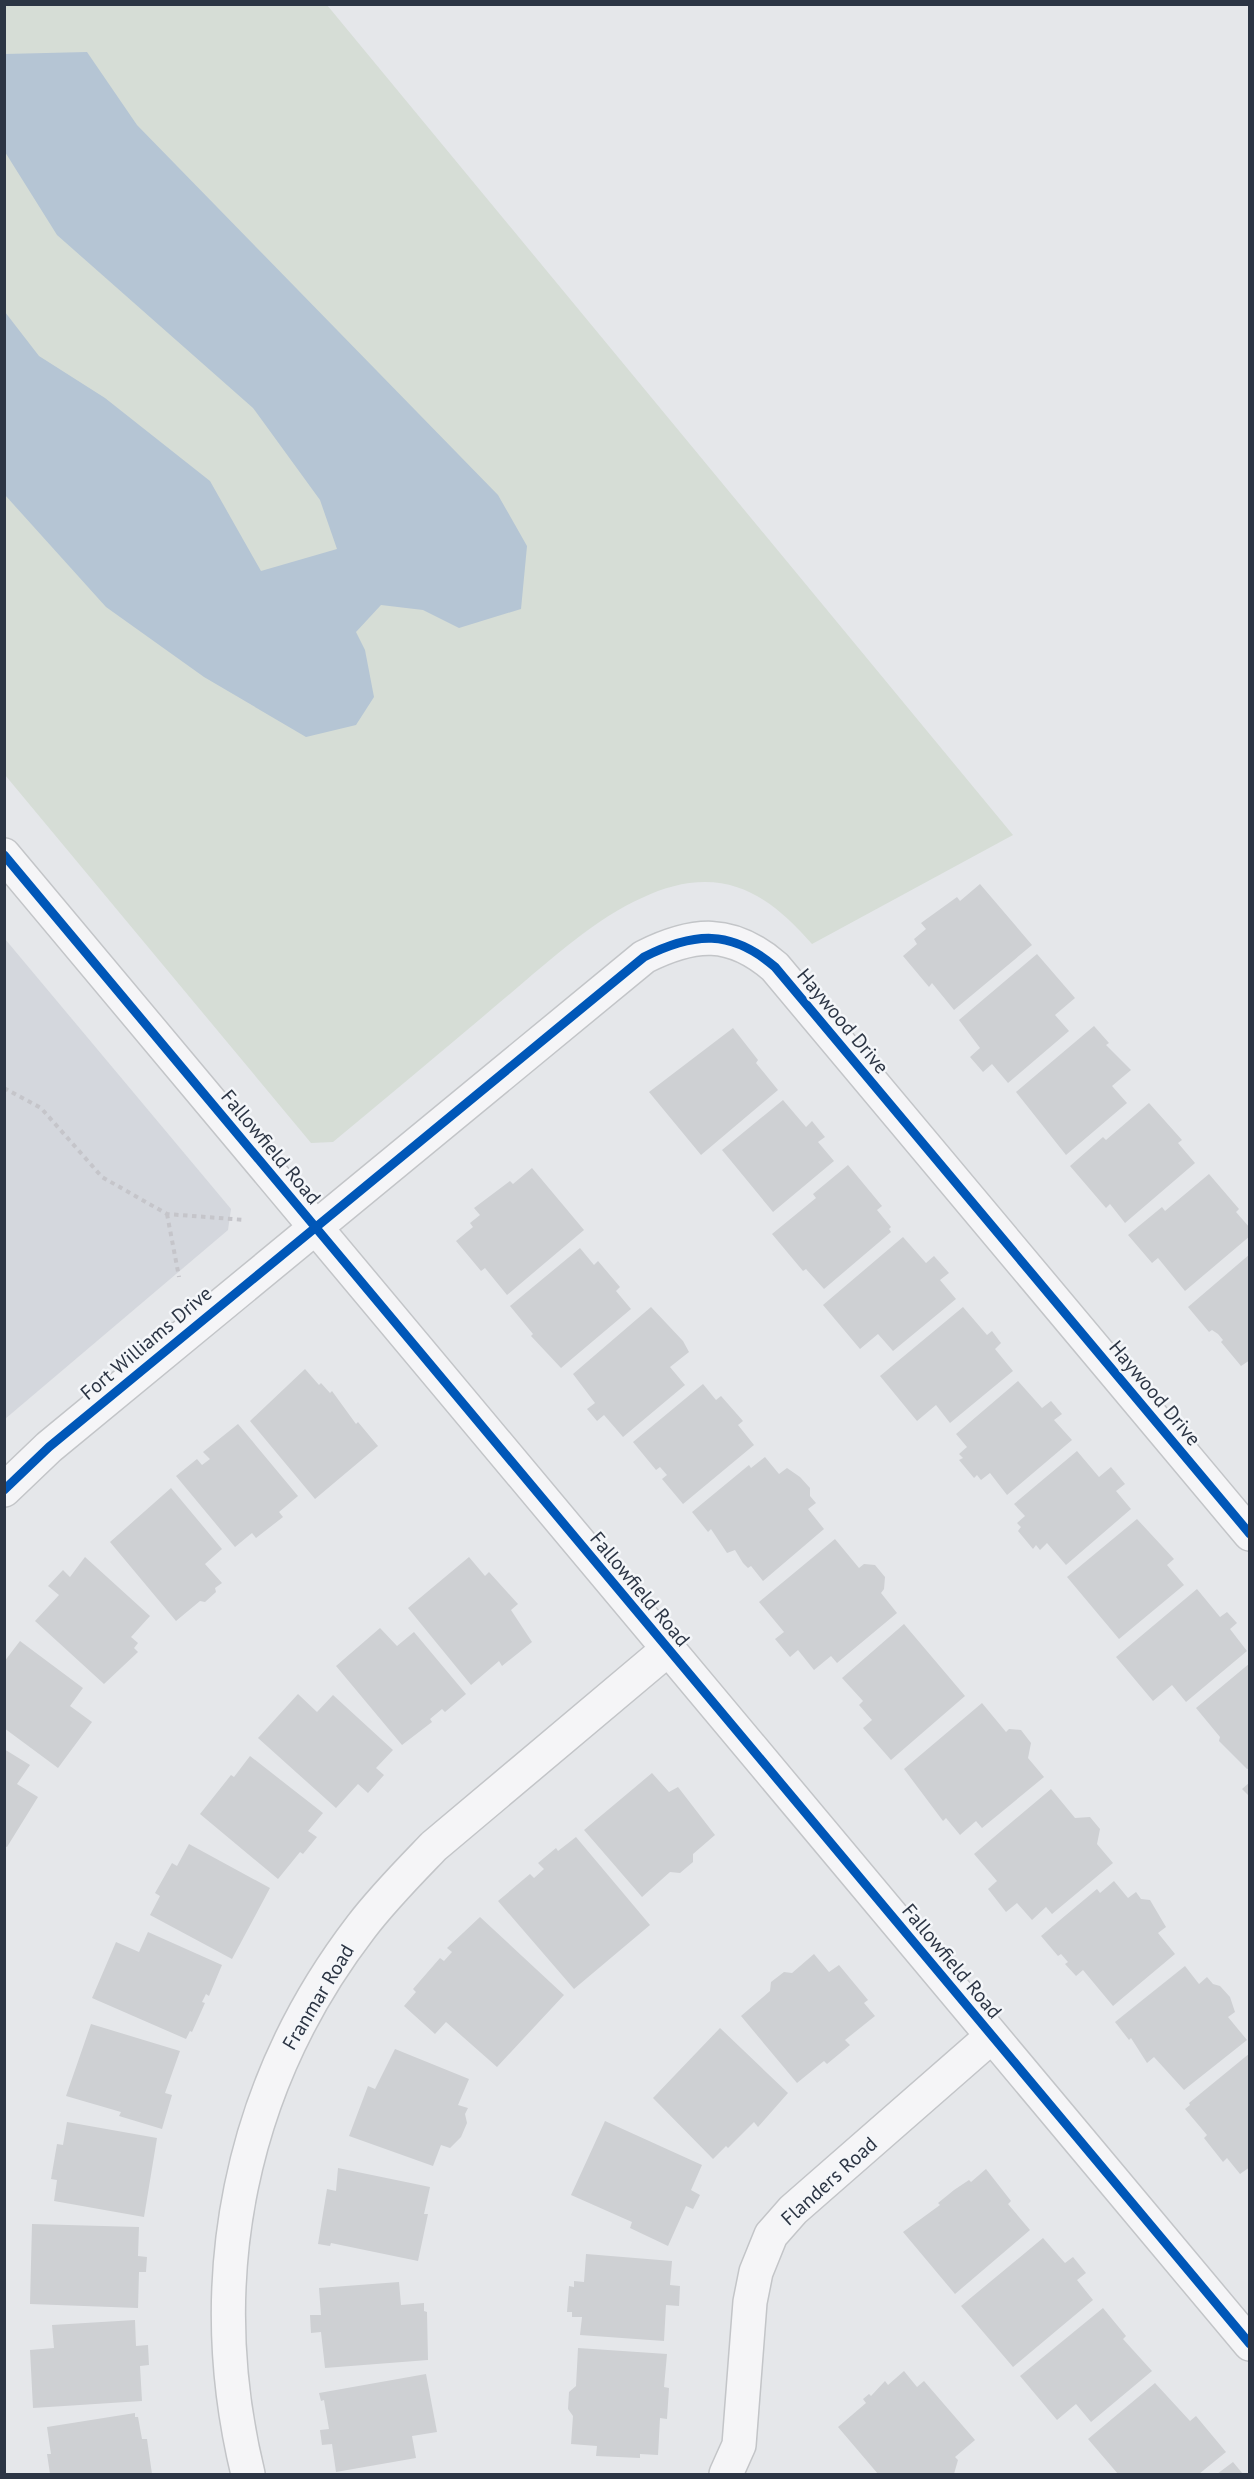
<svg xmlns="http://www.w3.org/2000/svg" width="1254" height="2479" viewBox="0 0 1254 2479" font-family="'PT Sans',sans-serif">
<rect width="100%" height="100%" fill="#e5e7ea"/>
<path fill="#d4d7dd" d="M5,939l226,270 -3,21 -223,189z"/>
<path fill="#d6ddd6" d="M4,5h323l686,830 -201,109c-28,-32 -61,-62 -107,-62 -21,0 -42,6 -61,15 -47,20 -94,63 -133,96 -59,50 -118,99 -178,149l-22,1 -306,-368z"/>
<path fill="#b5c5d4" d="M87,52l50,73 361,370 29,51 -6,63 -62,19 -36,-18 -42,-5 -25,27 9,18 9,47 -18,28 -50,12 -102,-60 -98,-70 -101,-112v-183l34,44 66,42 105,83 51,90 76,-22 -17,-49 -67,-92 -196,-173 -52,-83v-98z"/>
<path fill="#ced0d3" d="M980,884l52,61 -78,65 -22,-27 -3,4 -26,-31 14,-12 -3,-5 12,-10 -5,-6 36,-26 3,4z
M1037,954l38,44 -20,17 14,16 -61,52 -16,-19 -9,8 -13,-15 10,-9 -21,-28z
M1094,1026l15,17 -3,2 25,25 -19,16 15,17 -61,52 -50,-63z
M733,1028l25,32 -2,3 22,27 -77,65 -52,-63z
M783,1100l23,27 6,-6 13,16 -7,5 16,19 -61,51 -51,-62z
M1149,1103l33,37 -4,3 17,20 -70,60 -15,-19 -4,4 -36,-42 33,-29 3,3z
M848,1165l34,41 -5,4 14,17 -2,2 2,3 -67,57 -18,-20 -3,2 -31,-37 44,-36 -3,-4z
M532,1168l52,62 -77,65 -22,-27 -4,3 -25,-30 17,-14 -3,-4 10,-8 -6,-7 36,-27 3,3z
M1209,1174l30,35 -3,3 14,16v8l-65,55 -27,-33 -6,5 -24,-28 34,-28 3,4z
M903,1237l23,26 8,-7 15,17 -9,7 16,19 -63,52 -15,-17 -18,15 -37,-44z
M580,1248l14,17 4,-4 22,26 -4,4 15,18 -70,59 -30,-32 2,-2 -23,-28z
M1250,1254v106l-9,6 -20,-24 2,-2 -5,-6 -6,-4 -3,2 -21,-25z
M651,1307l32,34 6,11 -19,15 15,18 -62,52 -19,-22 -7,6 -10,-12 8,-6 -22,-29z
M963,1307l24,28 5,-4 9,12 -6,6 18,22 -63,52 -14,-18 -19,16 -37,-45z
M305,1369l14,16 2,-2 9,10 2,-2 24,33 2,-2 20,24 -63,53 -65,-78z
M1018,1381l24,27 9,-7 11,13 -8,6 18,20 -65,55 -17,-22 -9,7 -4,-5 -3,3 -15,-18 4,-2 -4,-4 8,-7 -11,-13z
M703,1384l13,16 5,-4 22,25 -5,4 16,20 -71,59 -21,-25 5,-4 -7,-8 -4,3 -23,-28z
M238,1424l60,72 -19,16 4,5 -27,21 -4,-5 -17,14 -59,-71 21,-17 5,6 8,-6 -7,-7z
M1077,1451l22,26 12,-10 14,17 -9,7 15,18 -65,56 -19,-22 -7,7 -4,-5 -3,4 -15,-18 3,-4 -4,-4 8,-7 -11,-12z
M765,1457l14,17 8,-6 13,9 10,11v8l6,7 -8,6 16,20 -61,52 -12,-15 -3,2 -5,-5 -8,-13 -8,3 -16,-24 -3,3 -16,-20 57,-47 2,3z
M171,1488l51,61 -17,15 17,19 -7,5 1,4 -11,10 -5,-1 -24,20 -66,-79z
M1137,1519l37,40 -7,6 17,20 -65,54 -52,-62z
M835,1539l24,29 5,-4 11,1 10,12 -1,12 -3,4 16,20 -60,50 -6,-7 -17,14 -16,-20 -8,7 -15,-18 9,-7 -25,-30z
M85,1557l65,59 -19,21 7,6 -4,5 4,4 -34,32 -69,-63 24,-26 -11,-9 15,-16 7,7z
M469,1557l16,19 4,-4 29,32 -7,6 21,32 -30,24 -3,-5 -28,24 -63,-77z
M1197,1589l23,28 7,-5 10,11 -7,6 17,22 -61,51 -14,-17 -19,16 -37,-44z
M904,1624l61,72 -74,64 -28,-32 9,-8 -13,-15 4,-4 -21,-23z
M380,1628l17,18 17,-14 52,62 -21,18 -3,-3 -12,10 2,3 -30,23 -66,-79z
M20,1641l63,47 -13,18 22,16 -34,46 -54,-40v-66z
M1250,1663v105l-3,1 -28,-28 1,-4 -24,-29z
M298,1694l19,18 16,-17 60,55 -17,18 8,7 -16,18 -10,-9 -22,24 -78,-70z
M982,1703l24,29 3,-3 12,1 10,13 -3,15 16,19 -62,51 -6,-7 -16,14 -14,-17 -3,3 -39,-52z
M4,1749l26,16 -13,19 21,13 -31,50 -3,-1z
M250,1756l73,57 -15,18 9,6 -14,17 -3,-2 -22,27 -78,-65 31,-39 3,2z
M652,1773l17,19 9,-5 37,48 -22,19v8l-13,11 -10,-1 -28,25 -58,-67z
M1250,1782v15l-8,-8z
M1051,1789l24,29 15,-1 10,12 -3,15 16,19 -61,51 -6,-7 -14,13 -15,-17 -11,9 -18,-23 9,-8 -23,-27z
M576,1837l74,88 -76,64 -76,-88 32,-27 4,4 10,-9 -6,-6 18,-15 2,3z
M189,1844l81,44 -38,71 -82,-44 10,-19 -5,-3 17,-30 5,3z
M1114,1881l14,17 8,-6 5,7 9,1 16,27 -8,6 17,21 -62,52 -30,-36 -7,6 -11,-12 3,-2 -7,-8 -3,2 -17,-20 56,-47 3,4z
M480,1917l84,78 -67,72 -51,-45 -11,12 -31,-28 12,-14 -3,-3 27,-31 4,3 8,-9 -5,-4z
M148,1932l74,33 -13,31 -3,-2 -4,8 3,1 -13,29 -2,-1 -4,8 -94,-41 24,-56 23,10z
M814,1954l15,18 10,-7 29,35 -4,3 11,13 -30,24 5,5 -23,19 -3,-3 -27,22 -56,-67 29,-25 1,-9 13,-10 8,1z
M1185,1966l14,18 8,-7 6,7 7,2 10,11 5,15 -7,5 19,23 -63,50 -30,-33 -7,6 -16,-25 -2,2 -14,-18z
M91,2024l89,27 -15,42 7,2 -10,34 -43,-13 2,-4 -55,-16z
M720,2028l68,65 -30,34 -4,-5 -26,26 -2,-2 -13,13 -60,-61z
M395,2049l74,30 -11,26 10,3 -3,6 2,9 -6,14 -11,11 -9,-3 -8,21 -84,-30 19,-50 7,3z
M1250,2053v114l-10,7 -13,-16 -4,4 -19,-24 3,-3 -22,-26 5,-4 -1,-2z
M605,2121l97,44 -11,25 9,5 -7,14 -7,-3 -18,40 -38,-18 2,-6 -61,-27z
M67,2122l90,16 -13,79 -90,-16 3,-21 -6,-1 6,-35 6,1z
M338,2168l92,19 -6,27h4l-10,47 -87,-18 -1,3 -12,-2 9,-55 9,2z
M986,2169l25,32 -3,3 22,26 -75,64 -52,-62 37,-27 -2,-2 16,-13 15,-10 2,2z
M32,2224l107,3 -1,29 9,1 -1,15h-7l-1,36 -108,-4z
M1043,2238l22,25 8,-6 13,16 -9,7 16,20 -80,67 -52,-61z
M586,2254l86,7 -2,24 10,1 -1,20 -13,-1 -2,36 -84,-6 2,-18h-10v-5h-5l2,-26 5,1v-6l10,1z
M399,2282l2,23 23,-2v8l3,1 1,48 -103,8 -4,-36 -10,1 -1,-18h11l-2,-27z
M1103,2308l23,28 -3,3 29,32 -61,51 -15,-18 -19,16 -37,-44z
M135,2320l1,26 12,-1 1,20 -9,1 2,35 -109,7 -3,-58 24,-2 -2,-23z
M578,2348l89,6 -3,33 5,1 -2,31 -7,-1 -2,37 -18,-1v4l-44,-2 1,-10 -26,-2 2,-28 -5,-7 1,-17 7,-6z
M904,2371l13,16 7,-6 51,59 -20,17 3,3 -4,14h-76l-40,-47 28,-24 -3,-4 6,-5 2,2 14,-15 3,4z
M426,2374l11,58 -25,4 4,22 -80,14 -4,-28 -10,1 -2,-15 9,-1 -5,-29 -3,1 -2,-8z
M1155,2383l35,38 6,-5 30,36 -27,22h-81l-30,-35z
M135,2413v4h3l4,22h5l5,35h-102l-3,-20h4l-4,-27z
M1233,2462l10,12h-26z"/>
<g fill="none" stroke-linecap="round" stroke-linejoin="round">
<g stroke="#c3c5c8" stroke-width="36">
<path id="minor" d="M4,855l1246,1489
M4,1490l45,-43 595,-490c50,-25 87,-28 131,10l475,567
M248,2474c-47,-193 -9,-388 113,-547 22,-29 48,-55 73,-81l233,-196
M726,2474l13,-29 11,-143 6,-30 15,-37 22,-25 199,-174"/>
</g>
<path stroke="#c5c5ca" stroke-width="4" stroke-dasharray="4.5 4.5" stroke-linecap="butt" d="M4,1088l37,20 61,69 28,16 37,21 78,6
M167,1214l12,63"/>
<use href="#minor" stroke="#f5f5f7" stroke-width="33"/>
<g stroke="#f4f6f9" stroke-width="13">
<path id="cycleway" d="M4,855l1246,1489
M4,1490l45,-43 595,-490c50,-25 87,-28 131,10l475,567"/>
</g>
<use href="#cycleway" stroke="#0057b8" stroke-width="9"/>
</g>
<g text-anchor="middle" stroke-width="5" stroke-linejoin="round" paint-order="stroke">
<g font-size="20" fill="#2c3544" stroke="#f4f6f9">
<text transform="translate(843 1021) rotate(50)" y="7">Haywood Drive</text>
<text transform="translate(271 1147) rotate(50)" y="7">Fallowfield Road</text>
<text transform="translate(146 1343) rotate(-40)" y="7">Fort Williams Drive</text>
<text transform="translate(1155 1393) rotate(50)" y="7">Haywood Drive</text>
<text transform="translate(640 1589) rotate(50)" y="7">Fallowfield Road</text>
<text transform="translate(952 1961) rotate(50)" y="7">Fallowfield Road</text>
<text transform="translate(318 1997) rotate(-59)" y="7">Franmar Road</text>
<text transform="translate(829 2181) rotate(-42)" y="7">Flanders Road</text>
</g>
</g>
<rect width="1254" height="2479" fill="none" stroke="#2c3544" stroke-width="12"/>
</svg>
